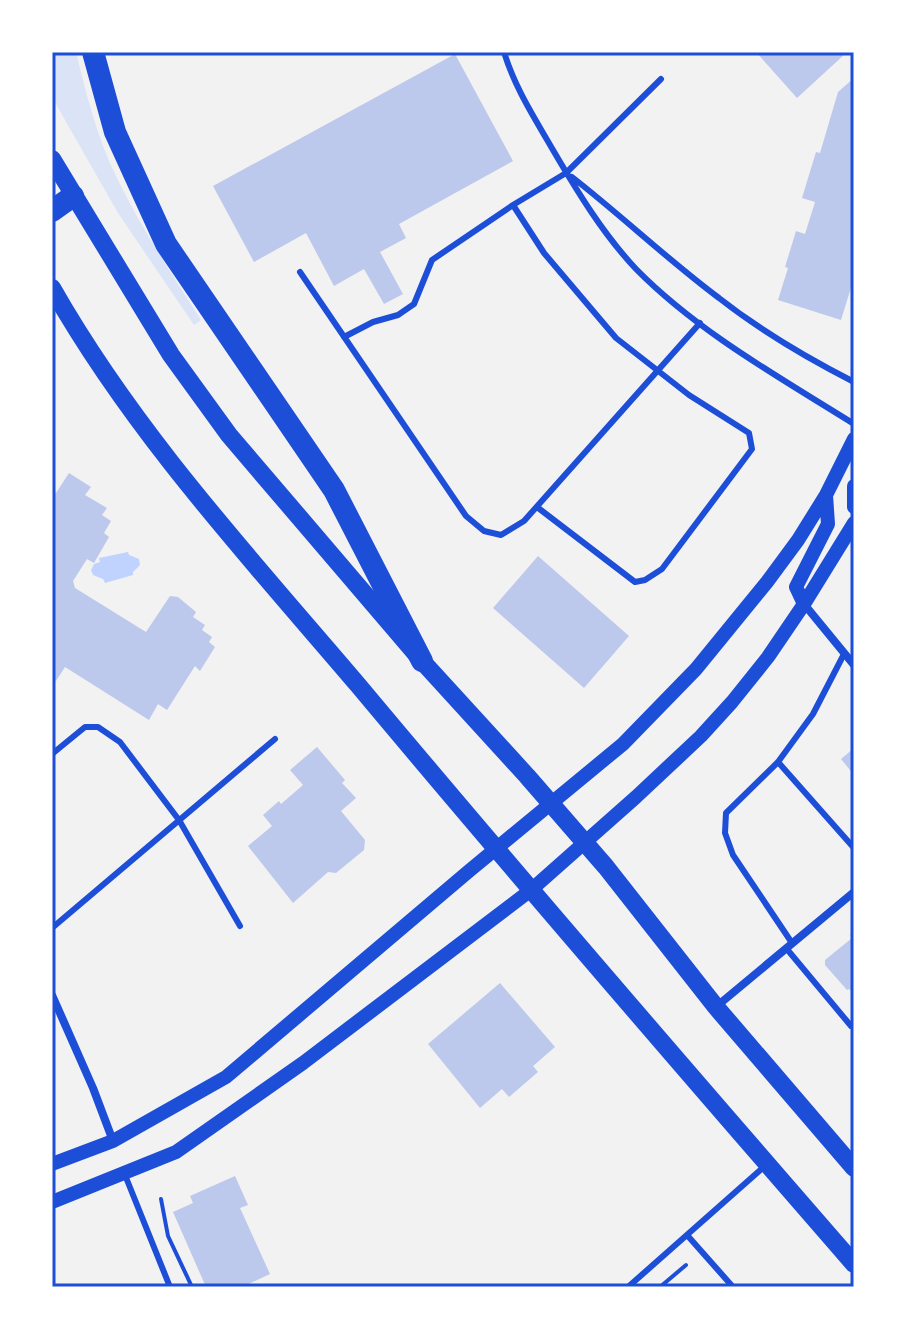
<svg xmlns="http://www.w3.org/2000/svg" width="906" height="1339" viewBox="0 0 906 1339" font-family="'Nunito Sans',sans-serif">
<rect width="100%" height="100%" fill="#f2f2f2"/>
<path fill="#dbe4f7" d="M52,52h24c10,41 21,85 40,124 24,50 55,97 85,144l-7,5 -76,-112 -61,-107 -5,-11z"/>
<path fill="#bfd3fe" d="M128,552l1,3 10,4 1,6 -7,7v3l-28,8 -2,-4 -10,-4 -2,-5 3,-6 6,-2 -1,-4z"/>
<path fill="#bdc9ec" d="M756,52h88l1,2 -48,44z
M455,54l58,107 -114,63 7,14 -26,14 23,42 -19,10 -20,-35 -30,17 -28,-53 -52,29 -41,-76z
M854,78v200l-13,42 -63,-20 10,-32 -3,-1 11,-36 9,3 10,-32 -13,-4 14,-46 4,1 18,-61z
M69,473l22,14 -6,8 22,13 -5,7 9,6 -7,12 5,4 -15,26 -7,-4 -14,22 2,7 71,44 24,-36 8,1 18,15 -3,5 12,8 -3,5 10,7 -3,5 6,5 -15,24 -5,-5 -28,44 -9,-6 -9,16 -84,-53 -9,14 -4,-3v-188l4,3z
M538,556l91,80 -45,52 -91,-80z
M317,747l28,33 -3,3 14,15 -15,13 24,29 -1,10 -28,23 -8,-1 -35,31 -45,-57 24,-20 -9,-11 16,-14 2,3 22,-19 -13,-15z
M854,748v27l-13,-16z
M854,931v59l-2,2 -3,-3 -2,1 -22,-25v-5l27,-22 -2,-3z
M500,983l55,64 -22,19 5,6 -29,25 -7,-8 -22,19 -52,-64z
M235,1176l13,29 -8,3 30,66 -28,13h-36l-33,-75 20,-9 -3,-7z"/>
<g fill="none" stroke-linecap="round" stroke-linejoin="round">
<path stroke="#1d4ed8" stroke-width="4" d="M161,1199l7,37 24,51
M660,1287l26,-22"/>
<path stroke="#1d4ed8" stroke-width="6" d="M504,52c11,36 30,65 49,98 24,41 50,84 83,119 62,63 143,108 218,155
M572,177c50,39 96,83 147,121 42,33 88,60 135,84
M513,205l31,48 72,85 73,57 60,38 3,16 -90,120 -17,11 -10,2 -98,-75
M300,272l166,244 18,15 17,4 23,-14 176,-198
M344,337l29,-15 25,-7 16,-11 18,-44 81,-55 53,-32 95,-94
M52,754l33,-27h13l22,15 59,78 61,106
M778,762l76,86
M52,928l223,-189
M792,943l-59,-88 -8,-22 1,-20 52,-51 35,-48 31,-60
M786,948l65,78 3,-2
M125,1175l45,112
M687,1235l46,52
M628,1287l138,-122"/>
<path stroke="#1d4ed8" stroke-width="8" d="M804,604l50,61
M52,995l41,93 20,53
M717,1006l137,-114"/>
<path stroke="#1d4ed8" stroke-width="14" d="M854,486v21
M804,604l-8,-17 32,-63 -2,-29
M52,1164l61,-23 113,-64 243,-206 154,-127 73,-75 71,-87 31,-42 28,-45 28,-56
M52,1202l124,-50 127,-89 228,-173 105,-93 65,-61 31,-34 36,-45 36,-53 50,-81"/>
<path stroke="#1d4ed8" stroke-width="18" d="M52,159l119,196 58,80 193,226 105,115 79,91 110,140 138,161
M52,288c83,146 198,270 306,397 163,195 329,387 496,579"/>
<path stroke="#1d4ed8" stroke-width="22" d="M93,52l22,80 51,112 168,246 88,171
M52,211l21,-15"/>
</g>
<rect width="906" height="1339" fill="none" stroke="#ffffff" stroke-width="108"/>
<rect x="54" y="54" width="798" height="1231" fill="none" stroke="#1d4ed8" stroke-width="3"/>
</svg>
